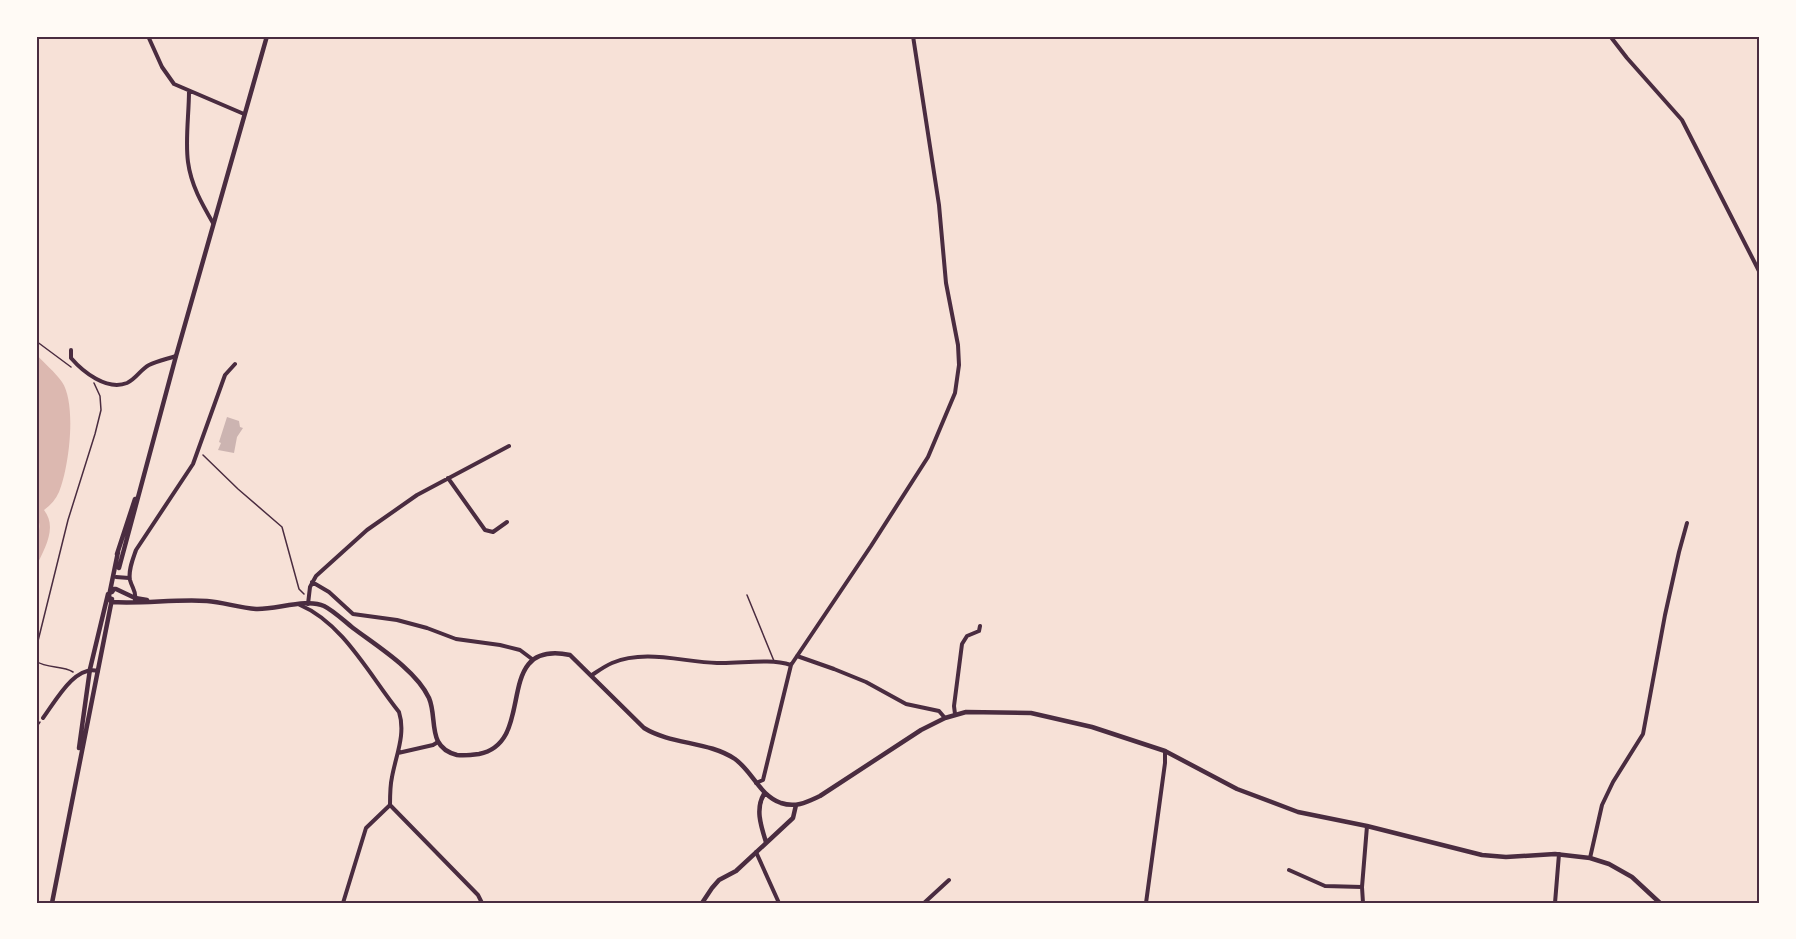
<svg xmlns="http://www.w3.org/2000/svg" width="1796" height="939" viewBox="0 0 1796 939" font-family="Bitter,serif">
<rect width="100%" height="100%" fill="#f7e1d7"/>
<path fill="#dcb8b0" d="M36,354c8,9 19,18 26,28 15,22 7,86 -3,110 -3,7 -8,13 -15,18 14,18 0,39 -8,57 0,-7 -1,-15 0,-21 1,-10 7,-21 0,-30z"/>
<path fill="#ccb4b1" d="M227,417l12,4 1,6 3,1 -6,9 -3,16 -16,-3 3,-7 -2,-1z"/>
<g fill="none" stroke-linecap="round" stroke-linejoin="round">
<path stroke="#4a2c40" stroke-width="1.5" d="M36,341l35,26
M203,455l35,34 44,38 17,62 5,5
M36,649l32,-129 27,-86 6,-24 -1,-14 -6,-13
M36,661c11,8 26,4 37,11
M36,728l4,-6"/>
<path stroke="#4a2c40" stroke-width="1.5" d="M747,595l27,66"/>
<path stroke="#4a2c40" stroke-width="4" d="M148,36l14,31 12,17 70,30
M1610,36l17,22 55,62 78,153
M189,91c0,23 -4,49 -1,71 3,23 14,42 25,61
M71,350v8c12,14 36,33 56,25 9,-4 14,-14 22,-18 8,-4 18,-6 27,-9
M448,478l37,52 8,2 14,-10
M116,577l13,1
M312,582l17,10 24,22 44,6 30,8 29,11 44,6 20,5 12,9
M135,600c2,-8 -3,-12 -5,-20 -2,-10 3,-21 6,-30l57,-86 32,-89 10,-11
M308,604l2,-17 6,-11 51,-46 50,-35 92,-49
M300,605c43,18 70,71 99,107 7,22 -3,43 -7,65 -2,9 -2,19 -2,28
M797,656l37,13 32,13 40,22 33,7 6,7
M592,675c6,-4 13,-9 20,-12 33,-14 71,-1 105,0 23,1 51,-5 74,2
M955,714l-1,-8 8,-62 5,-8 12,-5 1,-5
M43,718c12,-16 32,-54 55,-47
M398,753l35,-8 5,-3
M756,783l7,-3 28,-115 80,-119 57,-89 27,-64 4,-28 -1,-20 -12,-62 -7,-78 -26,-169
M390,805l88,90 4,8
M756,852l23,51
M1590,858l12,-53 11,-23 30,-48 22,-119 14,-63 8,-29
M1289,870l36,16 37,1
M343,903l23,-75 24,-23
M924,903l25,-23
M1146,903l19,-140v-12
M1363,903l-1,-16 5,-61
M1555,903l4,-49"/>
<path stroke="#4a2c40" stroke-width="4.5" d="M118,552l-9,44 2,6c32,2 64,-3 96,-1 16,1 32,7 49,8 19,1 51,-11 68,-3 10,5 20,15 29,22 24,18 63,42 76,70 9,21 -3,49 28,57 7,1 15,0 22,-1 60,-12 11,-115 91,-99l74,73c28,17 64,13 91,31 18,13 24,36 46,44 15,5 26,-1 39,-7l101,-66 24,-12 21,-6 65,1 61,14 73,24 72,38 61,23 69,14 115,29 24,2 49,-3 35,4 19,6 23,13 28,26
M117,554l18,-55
M119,568l57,-212 91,-320
M112,592l2,-3h2l19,9 12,2
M79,748l11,-79 18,-75
M764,794c-9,15 -3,32 2,48
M52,903l60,-304
M702,903l10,-15 7,-8 17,-9 57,-53 3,-13"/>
</g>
<rect width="1796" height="939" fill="none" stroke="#fffaf5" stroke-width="75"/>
<rect x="38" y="38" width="1720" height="864" fill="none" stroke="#4a2c40" stroke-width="2"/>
</svg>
